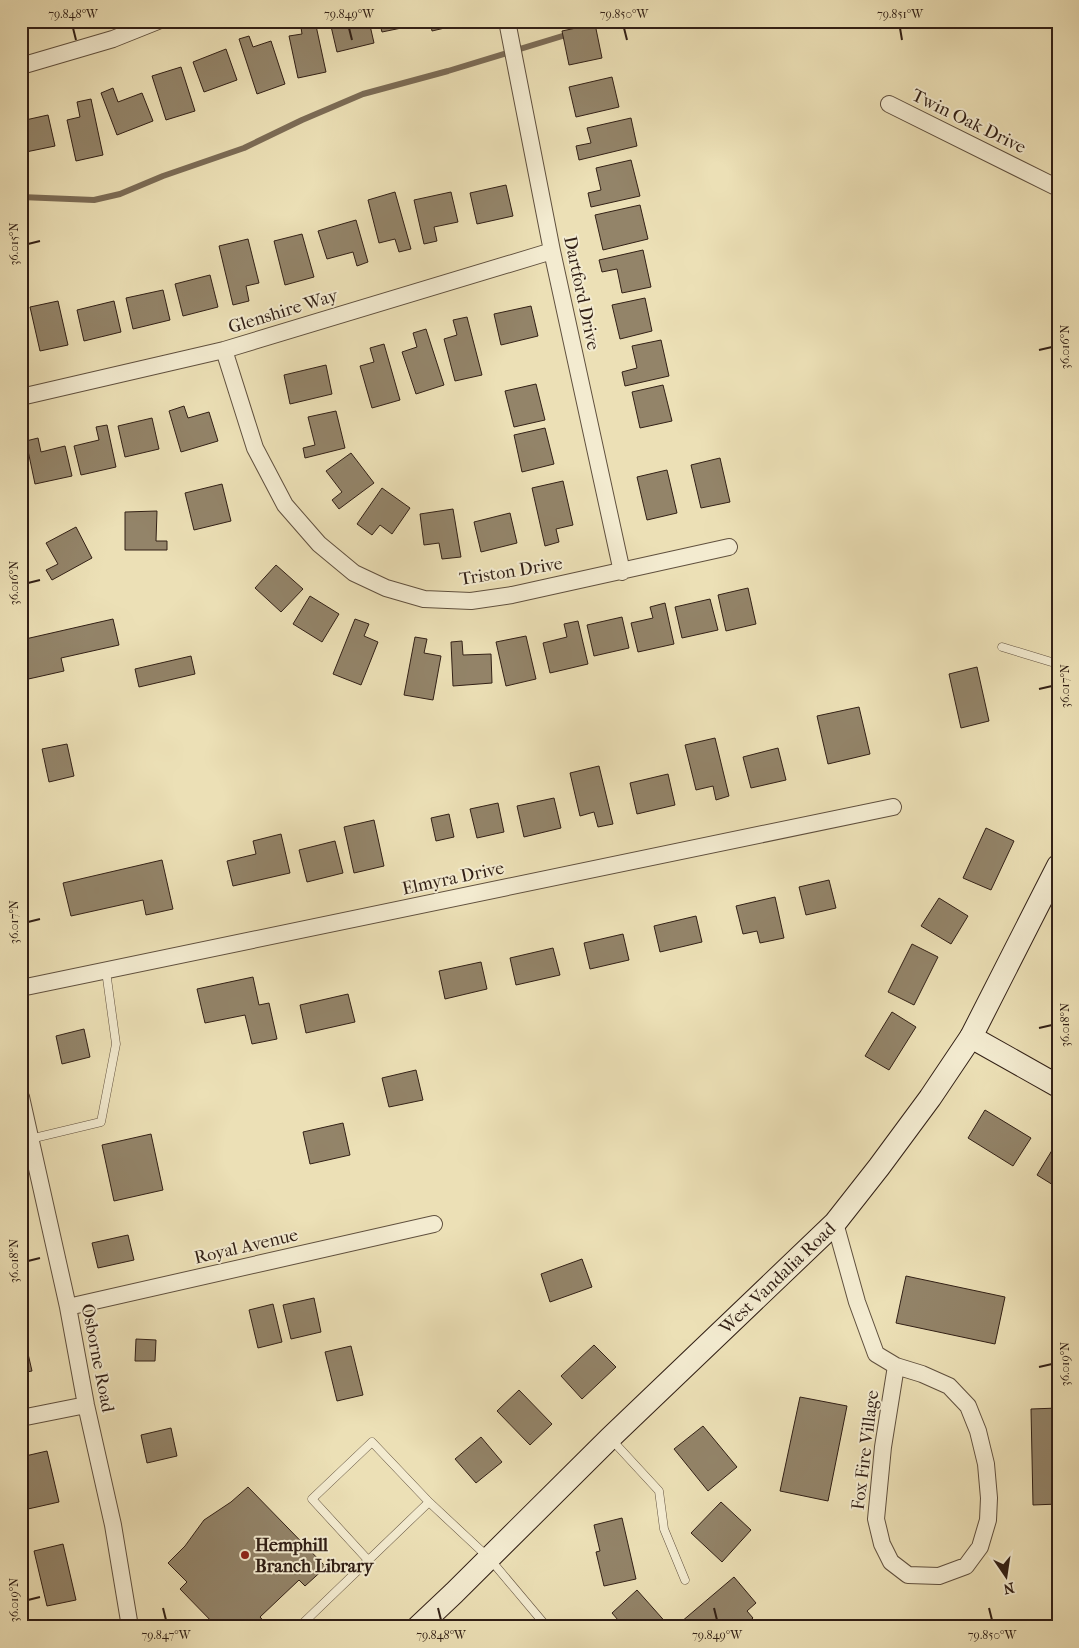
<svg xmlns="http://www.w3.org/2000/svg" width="1079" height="1648" viewBox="0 0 1079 1648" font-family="'IM FELL French Canon',serif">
<rect width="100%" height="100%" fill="#ece0b6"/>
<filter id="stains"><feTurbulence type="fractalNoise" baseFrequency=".004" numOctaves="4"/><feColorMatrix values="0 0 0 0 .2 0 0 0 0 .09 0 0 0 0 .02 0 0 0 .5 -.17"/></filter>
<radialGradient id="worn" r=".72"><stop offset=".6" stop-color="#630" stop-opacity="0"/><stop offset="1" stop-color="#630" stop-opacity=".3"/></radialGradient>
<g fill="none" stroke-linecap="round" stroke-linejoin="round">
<path stroke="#7c6c56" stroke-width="6" d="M588,28l23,-7
M21,197l73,3 26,-6 43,-18 81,-28 58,-28 61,-26 85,-23 121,-37"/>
</g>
<path fill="#938469" stroke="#322016" d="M300,21h15l11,51 -28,6 -9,-42 13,-2z
M335,21h34l5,22 -37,9 -7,-30z
M379,21h36l1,4 -34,7z
M430,21h39l1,1 -38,9z
M595,24l7,34 -33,7 -7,-34z
M249,36l4,11 18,-6 14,43 -28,10 -18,-55z
M226,49l11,31 -33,12 -11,-30z
M181,67l14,44 -29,9 -14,-44z
M612,77l7,30 -43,10 -7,-30z
M113,88l5,14 24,-9 11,28 -36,14 -16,-42z
M91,99l12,56 -27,6 -9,-41 13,-3 -3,-15z
M48,115l7,31 -34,7v-32z
M631,118l6,28 -58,14 -3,-14 15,-3 -4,-15z
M631,160l9,36 -49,11 -3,-14 13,-3 -5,-22z
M506,185l7,31 -36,8 -7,-31z
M395,192l16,57 -12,3 -4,-13 -16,4 -11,-43z
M451,192l7,30 -24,5 3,14 -13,3 -10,-44z
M640,205l8,34 -45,11 -8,-35z
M356,220l12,42 -11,4 -4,-14 -26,7 -9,-28z
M302,234l12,43 -29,8 -11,-44z
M248,239l11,44 -13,3 3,15 -16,4 -14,-59z
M643,250l8,37 -29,6 -5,-24 -15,3 -3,-12z
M210,275l8,32 -35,9 -8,-32z
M163,290l7,30 -37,9 -7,-31z
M645,298l7,33 -32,8 -8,-34z
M58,301l10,44 -28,6 -10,-44z
M114,301l7,31 -37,9 -7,-31z
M531,306l7,30 -37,9 -7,-31z
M467,317l15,58 -27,6 -11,-42 13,-4 -4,-15z
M426,329l18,56 -28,9 -14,-42 15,-5 -4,-14z
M661,340l8,36 -44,10 -3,-14 15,-4 -5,-22z
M384,344l16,56 -28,8 -12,-42 14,-4 -4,-14z
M326,365l6,29 -42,10 -6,-29z
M536,384l9,36 -31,7 -9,-36z
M663,385l9,36 -32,7 -8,-36z
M184,406l4,12 21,-6 9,29 -37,11 -12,-41z
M336,411l9,37 -40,10 -2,-10 12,-3 -7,-28z
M152,418l7,31 -34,8 -7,-31z
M107,425l9,42 -35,8 -7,-29 25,-6 -3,-13z
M545,428l9,36 -32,8 -8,-37z
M38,438l3,14 24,-6 7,30 -37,8 -9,-43z
M351,453l23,30 -35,26 -7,-9 10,-8 -16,-21z
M21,454l6,23 -6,1z
M720,458l10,44 -29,6 -10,-43z
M667,470l10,43 -30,7 -10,-43z
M563,481l10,44 -17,4 3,13 -14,4 -13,-58z
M222,484l9,37 -37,9 -9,-37z
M382,488l28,20 -18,26 -12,-9 -8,10 -15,-11z
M453,509l8,48 -19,2 -3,-16 -15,2 -4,-31z
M157,511l-1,30h11v9h-42v-38z
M510,513l7,30 -36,9 -7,-30z
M76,527l16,31 -40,22 -6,-10 12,-6 -12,-21z
M276,565l27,24 -22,23 -26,-24z
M748,588l8,36 -30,7 -8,-36z
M310,596l29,18 -17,28 -29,-18z
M710,599l8,31 -36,8 -7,-31z
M665,603l9,41 -36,8 -7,-29 22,-5 -3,-11z
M622,617l7,31 -35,8 -7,-31z
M113,619l6,26 -58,13 3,13 -40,9 -3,-13v-27z
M355,619l14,5 -5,12 14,6 -17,43 -28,-11z
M578,621l10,43 -38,9 -7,-30 24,-6 -3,-13z
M526,636l10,43 -30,7 -10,-44z
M415,637l12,2 -3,14 17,3 -8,44 -29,-5z
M462,641l1,14 28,-1 1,29 -39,3 -2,-44z
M191,656l4,18 -56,13 -4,-18z
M977,667l12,54 -28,7 -12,-54z
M859,707l11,47 -42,10 -11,-48z
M715,738l14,58 -13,4 -3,-14 -17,4 -11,-45z
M67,744l7,32 -25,6 -7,-33z
M778,748l8,32 -35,8 -8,-31z
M599,766l14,58 -15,3 -4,-15 -14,4 -10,-43z
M668,774l7,31 -38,9 -7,-31z
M554,798l7,30 -37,9 -7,-31z
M498,803l6,29 -27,6 -7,-29z
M449,814l5,23 -18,4 -5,-23z
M374,820l10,46 -30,7 -10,-46z
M986,828l28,13 -23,49 -28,-12z
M281,834l9,39 -57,13 -6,-25 29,-7 -3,-13z
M335,841l8,32 -36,9 -8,-32z
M162,860l11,49 -27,6 -3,-15 -72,16 -8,-33z
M829,880l7,28 -30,7 -7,-28z
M775,897l9,41 -24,5 -3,-12 -14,3 -7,-28z
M939,898l29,18 -17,28 -30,-18z
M696,916l6,26 -42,10 -6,-26z
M623,934l6,26 -39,9 -6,-26z
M912,944l26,13 -24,48 -26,-13z
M553,948l7,27 -44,10 -6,-27z
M481,962l6,27 -42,10 -6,-28z
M253,977l6,28 10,-2 8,36 -25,5 -7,-29 -40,8 -8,-34z
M348,994l7,28 -49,11 -6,-28z
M892,1012l24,15 -27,43 -24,-14z
M84,1029l6,28 -28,7 -6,-28z
M416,1070l7,30 -34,7 -7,-29z
M985,1110l46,28 -18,28 -45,-28z
M343,1123l7,32 -40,9 -7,-32z
M151,1134l12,56 -49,11 -12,-56z
M1054,1147l4,2v39l-21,-13z
M128,1235l6,25 -36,8 -6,-25z
M582,1259l10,28 -42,15 -9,-28z
M906,1276l99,21 -10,47 -99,-21z
M314,1298l7,34 -30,7 -8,-34z
M273,1304l9,38 -24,6 -9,-38z
M136,1339l20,1 -1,21h-20z
M26,1345l6,26 -11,2v-27z
M594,1345l22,22 -34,32 -21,-23z
M351,1346l12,49 -26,6 -12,-49z
M519,1390l33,34 -22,21 -33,-34z
M800,1397l47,9 -19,95 -48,-10z
M1058,1408v96l-25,1 -2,-96z
M703,1426l34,41 -29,24 -34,-42z
M171,1428l6,28 -30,7 -6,-28z
M481,1437l21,25 -26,21 -21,-24z
M47,1451l12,51 -31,7 -7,-31v-21z
M248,1487l78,80 -21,19 -6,-6 -39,37 7,8 -2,2h-34l-2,-2 -3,2h-9l-37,-38 7,-7 -19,-19 17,-17 19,-26 27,-18z
M721,1502l30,28 -29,32 -31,-29z
M622,1518l14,61 -32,7 -8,-34 4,-1 -6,-26z
M63,1544l13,56 -29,6 -13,-55z
M734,1577l22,26 -9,8 6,7 -10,9h-58l-4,-5z
M637,1590l32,36 -1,1h-44l-12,-14z
M967,1624v3h-96v-2z"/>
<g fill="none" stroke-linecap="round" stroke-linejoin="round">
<g stroke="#60503e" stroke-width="9">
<path id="lane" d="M1002,647l56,17
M30,1139l71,-17 15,-78 -10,-73
M611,1439l48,52 5,38 21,51
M368,1560l-56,-61 60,-57 57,60
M299,1627l130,-125 60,56 58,69"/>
</g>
<g stroke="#60503e" stroke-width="18">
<path id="street" d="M507,21l45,230 70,321
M21,66l92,-27 45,-18
M889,104l169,84
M224,350l31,98 30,57 34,39 35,29 32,15 38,11 47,2 41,-6 217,-48
M21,397l203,-47 328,-99
M21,988l872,-181
M21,1097l47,210 18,98 27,120 17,102
M835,1223l22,79 19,52 20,12 26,8 27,12 19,20 10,25 8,33 3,34 -1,22 -8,27 -14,19 -27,10 -31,-1 -17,-13 -9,-18 -6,-25 7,-72 13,-81
M68,1307l366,-83
M21,1418l65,-13"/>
</g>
<g stroke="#322016" stroke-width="24">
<g id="secondary">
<path d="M971,1037l87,49"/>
<path id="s1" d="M418,1627l36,-34 156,-155 225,-215 44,-56 51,-69 41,-61 87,-171"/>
</g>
</g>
<use href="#lane" stroke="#f3ebd0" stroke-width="8"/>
<use href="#street" stroke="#f3ebd0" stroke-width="16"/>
<use href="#secondary" stroke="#f3ebd0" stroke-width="22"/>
</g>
<path fill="none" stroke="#322016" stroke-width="2" d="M73,28l3,12M349,28l3,12M624,28l3,12M900,28l2,12M28,244l12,-3M1039,350l13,-3M28,583l12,-3M1039,689l13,-3M28,922l12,-3M1039,1028l13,-3M28,1261l12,-3M1039,1367l13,-3M28,1600l12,-3M163,1608l3,12M438,1608l3,12M714,1608l3,12M989,1608l3,12"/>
<circle fill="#8f2418" stroke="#f3ebd0" stroke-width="2" cx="245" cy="1555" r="5"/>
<g text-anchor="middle" stroke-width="4" stroke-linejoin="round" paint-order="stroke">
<g font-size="18" fill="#322016" stroke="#f3ebd0">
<text transform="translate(969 121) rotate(26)" y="6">Twin Oak Drive</text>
<text transform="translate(582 293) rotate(78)" y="6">Dartford Drive</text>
<text transform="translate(283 311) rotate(-17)" y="6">Glenshire Way</text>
<text transform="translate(511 571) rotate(-9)" y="6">Triston Drive</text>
<text transform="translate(453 878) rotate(-12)" y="6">Elmyra Drive</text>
<text transform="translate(246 1246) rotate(-13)" y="6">Royal Avenue</text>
<text dy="6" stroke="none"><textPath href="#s1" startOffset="501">West Vandalia Road</textPath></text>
<text transform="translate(98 1358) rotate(79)" y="6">Osborne Road</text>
<text transform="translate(865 1450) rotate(-83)" y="6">Fox Fire Village</text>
</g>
<g font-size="18" font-weight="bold" fill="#322016" stroke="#f3ebd0" text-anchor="start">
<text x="255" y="1551">Hemphill<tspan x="255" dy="21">Branch Library</tspan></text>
</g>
</g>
<rect width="1079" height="1648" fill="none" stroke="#ece0b6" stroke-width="55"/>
<g transform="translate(1006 1576) rotate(167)" stroke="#f3ebd0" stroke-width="4" paint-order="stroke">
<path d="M0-4L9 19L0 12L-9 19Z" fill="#322016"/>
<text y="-8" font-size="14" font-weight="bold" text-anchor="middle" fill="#322016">N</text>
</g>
<rect x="28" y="28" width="1024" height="1592" fill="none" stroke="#322016" stroke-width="2"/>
<g font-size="12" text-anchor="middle" fill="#322016">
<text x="73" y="18">79.848°W</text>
<text x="349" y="18">79.849°W</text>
<text x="624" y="18">79.850°W</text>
<text x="900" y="18">79.851°W</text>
<text transform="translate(14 244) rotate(-90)" y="4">36.015°N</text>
<text transform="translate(1065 347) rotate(-90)" y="4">36.016°N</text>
<text transform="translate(14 583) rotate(-90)" y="4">36.016°N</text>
<text transform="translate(1065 686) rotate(-90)" y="4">36.017°N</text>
<text transform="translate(14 922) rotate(-90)" y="4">36.017°N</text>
<text transform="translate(1065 1025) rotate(-90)" y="4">36.018°N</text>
<text transform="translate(14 1261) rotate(-90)" y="4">36.018°N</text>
<text transform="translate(1065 1364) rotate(-90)" y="4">36.019°N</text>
<text transform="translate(14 1600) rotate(-90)" y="4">36.019°N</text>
<text x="166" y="1639">79.847°W</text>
<text x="441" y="1639">79.848°W</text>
<text x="717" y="1639">79.849°W</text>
<text x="992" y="1639">79.850°W</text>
</g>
<rect width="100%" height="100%" filter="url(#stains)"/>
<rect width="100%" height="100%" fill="url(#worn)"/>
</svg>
